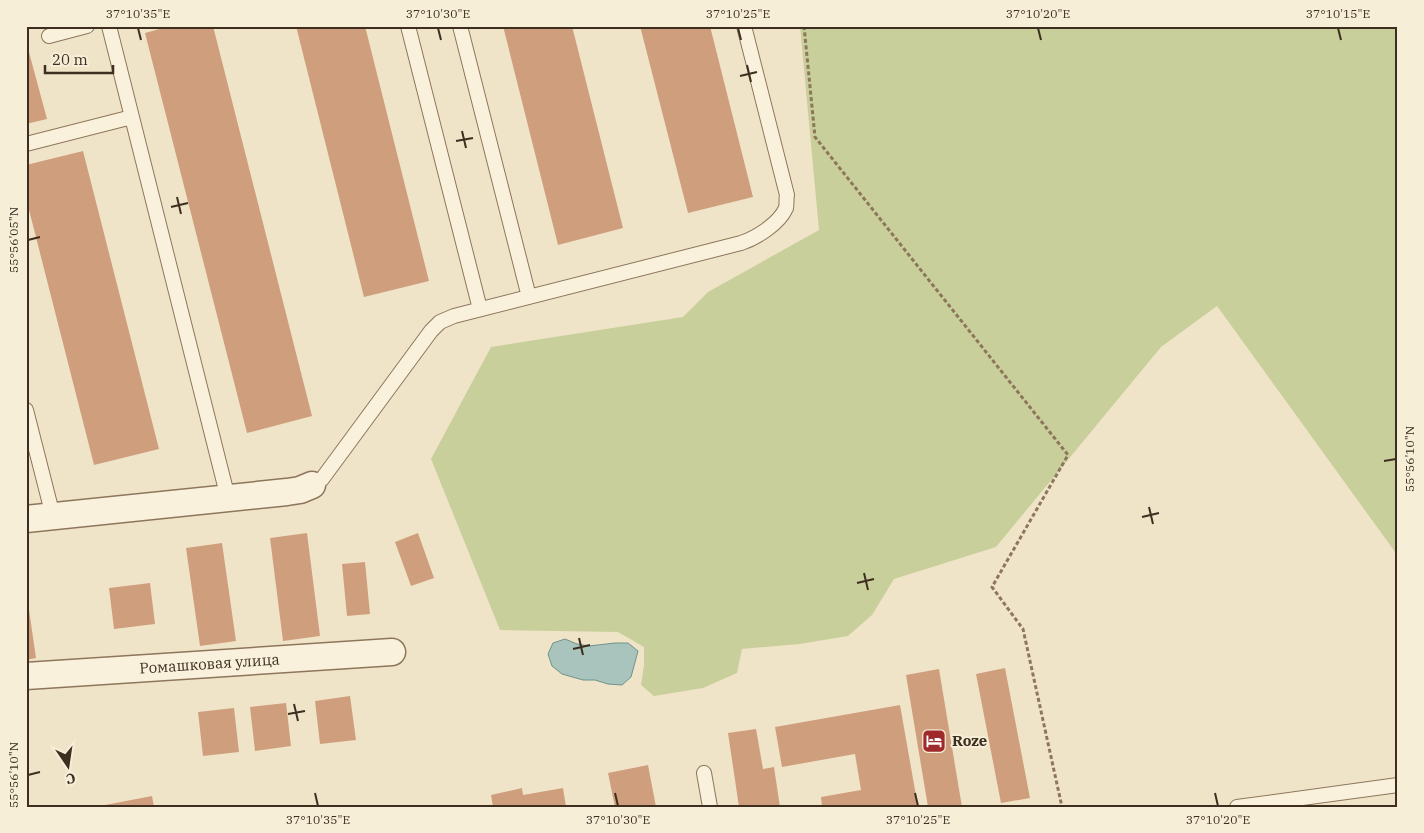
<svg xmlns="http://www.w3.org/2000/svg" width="1424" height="833" viewBox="0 0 1424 833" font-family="'IBM Plex Serif',serif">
<rect width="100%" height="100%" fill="#f0e4c8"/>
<path fill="#c9cf9b" d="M800,26h598v530l-181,-250 -56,41 -165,200 -102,32 -22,36 -24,21 -48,8 -58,5 -5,24 -34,15 -49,8 -13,-11 3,-20v-18l-26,-15 -118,-2 -69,-171 60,-112 192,-30 25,-25 111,-62z"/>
<path fill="#a9c4bc" stroke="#6f938a" d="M565,639l12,5 12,2 26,-3h13l10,8 -7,26 -9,8 -14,-1 -13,-4h-12l-21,-6 -10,-8 -4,-12 5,-11z"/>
<path fill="#cf9f7d" d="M170,26h43l99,390 -65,17 -102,-400z
M296,26h69l64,255 -65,16z
M503,26h69l51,202 -65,17z
M640,26h70l43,171 -65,16z
M26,41l21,78 -21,5z
M83,151l76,298 -65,16 -68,-267v-33z
M307,533l13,103 -37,5 -13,-103z
M418,533l16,45 -23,8 -16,-44z
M222,543l14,98 -36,5 -14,-98z
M365,562l5,52 -23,2 -5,-52z
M150,583l5,41 -41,5 -5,-41z
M26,596h1l9,62 -10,2z
M1005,668l25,130 -29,5 -25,-129z
M939,669l23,138h-34l-22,-132z
M350,696l6,44 -36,4 -5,-43z
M286,703l5,43 -36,5 -5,-44z
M900,705l18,102h-96l-1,-10 40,-7 -6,-36 -73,13 -7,-40z
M234,708l5,44 -36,4 -5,-44z
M756,729l7,40 11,-2 6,40h-41l-11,-74z
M648,765l8,42h-41l-7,-34z
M522,788l1,7 40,-7 3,19h-73l-2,-12z
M152,796l2,11h-49v-2z"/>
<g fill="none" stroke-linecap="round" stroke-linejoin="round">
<g stroke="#8d765c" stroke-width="16">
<path id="lane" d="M109,26l119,472
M408,26l72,283
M460,26l69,271
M49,36l38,-10
M26,144l106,-27
M26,410l27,106
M312,485l10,-6 109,-148 9,-9 14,-6 287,-73c15,-5 38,-19 45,-35 1,-4 0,-9 1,-13l-43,-169
M704,773l6,34
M1237,807l161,-22"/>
</g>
<g stroke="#8d765c" stroke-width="29">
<g id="street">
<path d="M26,519l261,-27 13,-2 12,-5"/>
<path id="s1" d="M26,676l366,-24"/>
</g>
</g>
<path stroke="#8d765c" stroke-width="3" stroke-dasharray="4 2.5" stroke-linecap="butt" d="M804,26l11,111 253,318 -76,132 31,42 39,178"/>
<use href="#lane" stroke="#faf1dc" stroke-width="14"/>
<use href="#street" stroke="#faf1dc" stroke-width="26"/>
</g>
<path fill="none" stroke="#3d2e20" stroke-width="2" d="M138,28l3,12M438,28l3,12M738,28l3,12M1038,28l3,12M1338,28l3,12M747,65l4,17M740,76l17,-4M462,131l4,17M456,141l17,-3M177,197l4,17M171,207l17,-4M28,240l12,-3M1384,461l12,-2M1149,507l4,17M1142,517l17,-4M864,573l4,17M857,583l17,-4M579,638l4,17M573,649l17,-4M294,704l4,17M288,714l17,-3M28,775l12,-3M315,793l3,13M615,793l3,13M915,793l3,13M1215,793l3,13"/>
<defs>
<g id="hotel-square" transform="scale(1.25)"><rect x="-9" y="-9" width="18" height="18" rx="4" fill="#9e2a2b" stroke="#f7eed8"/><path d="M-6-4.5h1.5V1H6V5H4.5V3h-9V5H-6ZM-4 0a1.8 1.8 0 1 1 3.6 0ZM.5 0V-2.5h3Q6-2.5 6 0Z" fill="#fff"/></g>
</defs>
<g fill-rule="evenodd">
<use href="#hotel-square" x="934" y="741"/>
</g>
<g text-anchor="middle" stroke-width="4" stroke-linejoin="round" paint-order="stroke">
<g font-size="15" fill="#3d2e20" stroke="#f7eed8">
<text dy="5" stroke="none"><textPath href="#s1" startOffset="184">Ромашковая улица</textPath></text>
</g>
<g font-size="15" font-weight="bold" fill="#3d2e20" stroke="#f7eed8" text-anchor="start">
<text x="952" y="746">Roze</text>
</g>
</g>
<rect width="1424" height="833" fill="none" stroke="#f7eed8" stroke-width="55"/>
<g transform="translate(68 766) rotate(167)" stroke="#f7eed8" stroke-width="4" paint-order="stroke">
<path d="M0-4L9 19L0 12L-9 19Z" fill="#3d2e20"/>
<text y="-8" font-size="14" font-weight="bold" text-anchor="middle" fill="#3d2e20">С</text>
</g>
<path d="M45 65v8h68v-8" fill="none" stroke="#3d2e20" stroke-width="2.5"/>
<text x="52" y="65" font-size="15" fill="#3d2e20" stroke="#f7eed8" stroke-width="4" paint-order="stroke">20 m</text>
<rect x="28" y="28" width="1368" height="778" fill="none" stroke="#3d2e20" stroke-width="2"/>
<g font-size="12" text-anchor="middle" fill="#3d2e20">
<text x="138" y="18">37°10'35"E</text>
<text x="438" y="18">37°10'30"E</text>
<text x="738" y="18">37°10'25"E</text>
<text x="1038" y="18">37°10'20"E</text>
<text x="1338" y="18">37°10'15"E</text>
<text transform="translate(14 240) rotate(-90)" y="4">55°56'05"N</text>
<text transform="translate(1410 459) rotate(-90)" y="4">55°56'10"N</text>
<text transform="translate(14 775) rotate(-90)" y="4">55°56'10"N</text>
<text x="318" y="824">37°10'35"E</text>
<text x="618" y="824">37°10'30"E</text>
<text x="918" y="824">37°10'25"E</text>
<text x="1218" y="824">37°10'20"E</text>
</g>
</svg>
